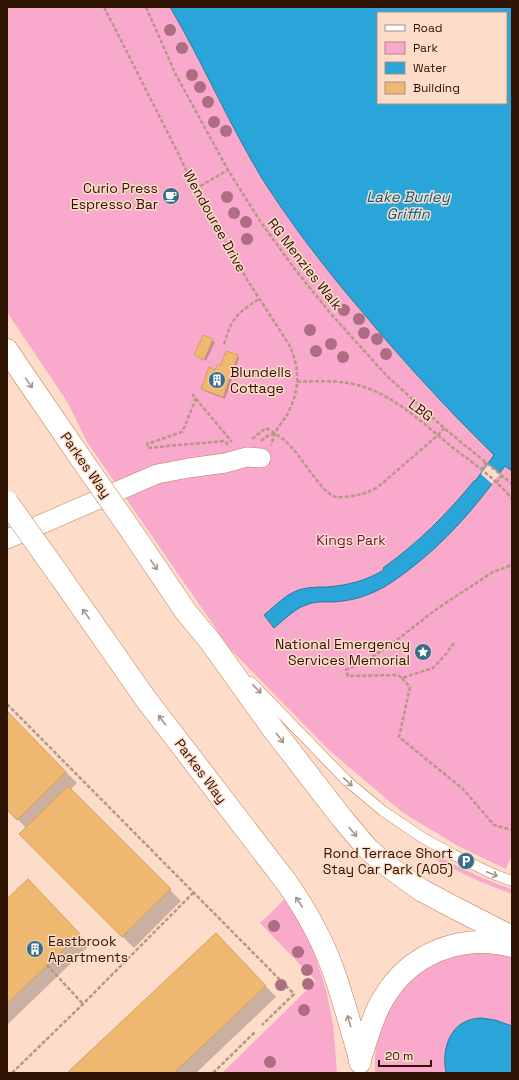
<svg xmlns="http://www.w3.org/2000/svg" width="519" height="1080" viewBox="0 0 519 1080" font-family="'Space Grotesk',sans-serif">
<rect width="100%" height="100%" fill="#fdddca"/>
<path fill="#f9a9cb" d="M7,7h163c33,56 59,117 93,173 30,47 64,90 100,133 46,56 95,109 149,158v383l-6,15 -48,-23 -56,-34 -73,-62 -99,-101 -143,-207 -19,-39 -61,-91z
M427,849c26,16 55,30 85,40v5c-31,-11 -60,-25 -88,-41z
M286,898l5,8 22,43 13,41 7,34 4,49h-115l94,-92 -56,-58z
M457,952l55,1v73c-7,-3 -14,-4 -21,-6 -5,0 -11,-2 -16,-1 -26,4 -33,31 -29,54h-71v-18l4,-28 30,-50z"/>
<path fill="#2aa5da" stroke="#2c7999" fill-rule="evenodd" d="M170,7h342v464l-7,-5c-28,40 -60,77 -99,106 -12,9 -23,17 -37,22 -11,5 -23,7 -36,8 -8,0 -18,-1 -27,3 -12,4 -22,15 -32,23l-10,-13c11,-9 22,-21 35,-25 9,-3 19,-3 28,-3 22,-2 38,-6 57,-17l-1,-2c35,-25 64,-54 91,-87l2,-1 18,-25c-48,-47 -93,-96 -135,-147 -35,-41 -67,-83 -96,-128 -34,-56 -60,-117 -93,-173zM378,13h128v90h-128z
M481,1018l14,2 17,6v47h-66c-5,-26 5,-54 35,-55z"/>
<path fill="#fdddca" d="M488,464l12,10 -8,10 -11,-10z"/>
<path fill="#0003" d="M204,336l11,6 -9,19 -10,-6z
M237,356l2,2 -14,41 -21,-8 -2,-2 14,-18z
M7,713l70,70 -7,7 111,111 -47,47 -114,-114 6,-6 -19,-20z
M38,892l52,53 -83,80v-124z
M227,945l49,52 -80,76h-127z"/>
<path fill="#efb871" stroke="#d49f58" d="M203,335l10,4 -9,21 -10,-5z
M226,351l12,4 -15,42 -22,-8 8,-22 6,3 3,-6 3,1z
M7,711l59,61 -49,48 -10,-10z
M68,786l103,103 -49,48 -103,-103z
M28,879l52,55 -73,70v-105z
M216,933l50,53 -92,87h-107z"/>
<g fill="none" stroke-linecap="round" stroke-linejoin="round">
<g stroke="#c47d4f" stroke-width="11">
<path id="service" d="M251,682l96,99 36,30 40,27 31,17 39,19 19,7"/>
</g>
<g stroke="#c47d4f" stroke-width="20">
<path id="minor" d="M7,539l150,-65 32,-6 36,-5 22,-6 14,1"/>
</g>
<g stroke="#c47d4f" stroke-width="23">
<path id="primary" d="M7,350l14,21 61,89
M132,532l54,80 24,29 63,88 68,88 26,31 17,15 37,27 34,18 57,29
M57,572l88,126 142,185c18,26 34,54 45,84 11,30 19,61 28,92
M360,1062v-3c7,-20 12,-42 23,-60 27,-46 78,-66 129,-53"/>
</g>
<path stroke="#b69885" stroke-width="2.5" stroke-dasharray="4 2" stroke-linecap="butt" d="M104,7l74,146 17,36 53,92 40,62c13,25 12,47 -1,72 -4,6 -9,12 -12,18 -2,4 -2,8 -4,12
M146,7l29,66 53,97 32,51 34,47 37,46 56,62 57,52 68,56
M195,189l33,-19
M224,344c3,-8 5,-18 10,-24 6,-9 16,-15 25,-21
M297,382c22,-1 44,-2 64,4 34,10 64,39 91,61 21,16 44,32 60,52
M192,394l40,48
M196,398l-11,28 -3,6 -35,12 1,4 30,-3 47,-4 3,4
M252,439l14,-11c10,6 20,12 27,21 11,12 27,40 40,47 6,2 13,1 19,0 9,-1 17,-4 26,-9l60,-52 6,-7
M261,441l8,-6 5,-1
M481,470l5,-8
M496,483l6,-8
M454,643l-8,11 -13,14 -31,10 -4,-3 -50,1 -2,-6 24,-12 19,-12 49,-38 55,-36 19,-7
M402,678l8,9 -11,50 64,52 31,36 18,5
M7,704l287,290 -32,31
M47,965l36,39
M12,1073l71,-69 111,-112
M213,1073l42,-41"/>
<use href="#service" stroke="#fff" stroke-width="10"/>
<use href="#minor" stroke="#fff" stroke-width="19"/>
<use href="#primary" stroke="#fff" stroke-width="22"/>
<g stroke="#c47d4f" stroke-width="23" stroke-linecap="butt">
<path id="primary-bridge" d="M82,460l50,72
M7,502l50,70"/>
</g>
<use href="#primary-bridge" stroke="#fff" stroke-width="22"/>
</g>
<g fill="#ac6e80">
<circle cx="170" cy="30" r="6"/>
<circle cx="182" cy="48" r="6"/>
<circle cx="192" cy="75" r="6"/>
<circle cx="200" cy="87" r="6"/>
<circle cx="208" cy="102" r="6"/>
<circle cx="214" cy="122" r="6"/>
<circle cx="226" cy="131" r="6"/>
<circle cx="227" cy="197" r="6"/>
<circle cx="234" cy="213" r="6"/>
<circle cx="246" cy="222" r="6"/>
<circle cx="247" cy="239" r="6"/>
<circle cx="344" cy="310" r="6"/>
<circle cx="359" cy="319" r="6"/>
<circle cx="310" cy="330" r="6"/>
<circle cx="364" cy="333" r="6"/>
<circle cx="377" cy="339" r="6"/>
<circle cx="331" cy="344" r="6"/>
<circle cx="316" cy="351" r="6"/>
<circle cx="386" cy="354" r="6"/>
<circle cx="343" cy="357" r="6"/>
<circle cx="274" cy="926" r="6"/>
<circle cx="298" cy="952" r="6"/>
<circle cx="307" cy="970" r="6"/>
<circle cx="308" cy="984" r="6"/>
<circle cx="281" cy="985" r="6"/>
<circle cx="304" cy="1010" r="6"/>
<circle cx="270" cy="1062" r="6"/>
</g>
<defs><path id="oneway-shaft" d="M-6 0H5M1.5-3L5.5 0L1.5 3" fill="none" stroke-width="1.6" stroke-linecap="round" stroke-linejoin="round"/></defs>
<g stroke="#a1958d">
<use href="#oneway-shaft" transform="translate(29 383) rotate(55)"/>
<use href="#oneway-shaft" transform="translate(154 565) rotate(56)"/>
<use href="#oneway-shaft" transform="translate(86 614) rotate(-125)"/>
<use href="#oneway-shaft" transform="translate(257 689) rotate(45)"/>
<use href="#oneway-shaft" transform="translate(162 720) rotate(-127)"/>
<use href="#oneway-shaft" transform="translate(280 738) rotate(53)"/>
<use href="#oneway-shaft" transform="translate(348 782) rotate(44)"/>
<use href="#oneway-shaft" transform="translate(353 832) rotate(50)"/>
<use href="#oneway-shaft" transform="translate(492 874) rotate(22)"/>
<use href="#oneway-shaft" transform="translate(299 902) rotate(-123)"/>
<use href="#oneway-shaft" transform="translate(349 1021) rotate(-107)"/>
</g>
<defs>
<g id="cafe-disc" transform="scale(0.9)"><circle r="9.5" fill="#386e8a" stroke="#fdddca"/><path d="M-5.5-4.5H6V0H3Q3 3.5 0 3.5H-2.5Q-5.5 3.5-5.5 0ZM3-3.2v2h1.7v-2ZM-6 4.5H4V6H-6Z" fill="#fff"/></g>
<g id="building-disc" transform="scale(0.9)"><circle r="9.5" fill="#386e8a" stroke="#fdddca"/><path d="M-4-6H4V6H1V3H-1V6H-4ZM-2.5-4.3h1.7v1.8h-1.7ZM.8-4.3h1.7v1.8H.8ZM-2.5-1h1.7V.8h-1.7ZM.8-1h1.7V.8H.8Z" fill="#fff"/></g>
<g id="sight-disc" transform="scale(0.9)"><circle r="9.5" fill="#386e8a" stroke="#fdddca"/><path d="M0-6L1.8-2.2L6-1.7L2.9 1.2L3.7 5.4L0 3.3L-3.7 5.4L-2.9 1.2L-6-1.7L-1.8-2.2Z" fill="#fff"/></g>
<g id="parking-disc" transform="scale(0.9)"><circle r="9.5" fill="#386e8a" stroke="#fdddca"/><path d="M-3.5-5.5H1a3.5 3.5 0 0 1 0 7H-1V5.5H-3.5ZM-1-3.4V-.6H.8a1.4 1.4 0 0 0 0-2.8Z" fill="#fff"/></g>
</defs>
<g fill-rule="evenodd">
<use href="#cafe-disc" x="171" y="196"/>
<use href="#building-disc" x="217" y="380"/>
<use href="#sight-disc" x="423" y="652"/>
<use href="#parking-disc" x="466" y="861"/>
<use href="#building-disc" x="35" y="949"/>
</g>
<g text-anchor="middle" stroke-width="3" stroke-linejoin="round" paint-order="stroke">
<g font-size="14" fill="#2f1302" stroke="#fdddca" text-anchor="end">
<text x="158" y="193">Curio Press<tspan x="158" dy="16">Espresso Bar</tspan></text>
<text x="230" y="377" text-anchor="start">Blundells<tspan x="230" dy="16">Cottage</tspan></text>
<text x="410" y="649">National Emergency<tspan x="410" dy="16">Services Memorial</tspan></text>
<text x="453" y="858">Rond Terrace Short<tspan x="453" dy="16">Stay Car Park (A05)</tspan></text>
<text x="48" y="946" text-anchor="start">Eastbrook<tspan x="48" dy="16">Apartments</tspan></text>
</g>
<g font-size="14" fill="#2f1302" stroke="#fdddca">
<text transform="translate(215 221) rotate(61)" y="5">Wendouree Drive</text>
<text transform="translate(305 264) rotate(52)" y="5">RG Menzies Walk</text>
<text transform="translate(421 410) rotate(37)" y="5">LBG</text>
<text transform="translate(86 465) rotate(55)" y="5">Parkes Way</text>
<text transform="translate(201 771) rotate(53)" y="5">Parkes Way</text>
</g>
<g font-size="14" fill="#6a1443" stroke="#fdddca">
<text x="351" y="545">Kings Park</text>
</g>
<g font-size="15" font-style="italic" fill="#005f83" stroke="#fdddca">
<text x="408" y="202">Lake Burley<tspan x="408" dy="17">Griffin</tspan></text>
</g>
</g>
<rect width="519" height="1080" fill="none" stroke="#2f1302" stroke-width="16"/>
<rect x="377" y="12" width="130" height="92" fill="#fdddca" stroke="#ab8c7a"/>
<rect x="385" y="25" width="20" height="6" fill="#ffffff" stroke="#ab8c7a"/>
<text x="413" y="32" font-size="12" fill="#2f1302">Road</text>
<rect x="385" y="42" width="20" height="12" fill="#f9a9cb" stroke="#ab8c7a"/>
<text x="413" y="52" font-size="12" fill="#2f1302">Park</text>
<rect x="385" y="62" width="20" height="12" fill="#2aa5da" stroke="#ab8c7a"/>
<text x="413" y="72" font-size="12" fill="#2f1302">Water</text>
<rect x="385" y="82" width="20" height="12" fill="#efb871" stroke="#ab8c7a"/>
<text x="413" y="92" font-size="12" fill="#2f1302">Building</text>
<path d="M379 1060v6h52v-6" fill="none" stroke="#2f1302" stroke-width="2"/>
<text x="385" y="1060" font-size="12" fill="#2f1302" stroke="#fdddca" stroke-width="3" paint-order="stroke">20 m</text>
</svg>
